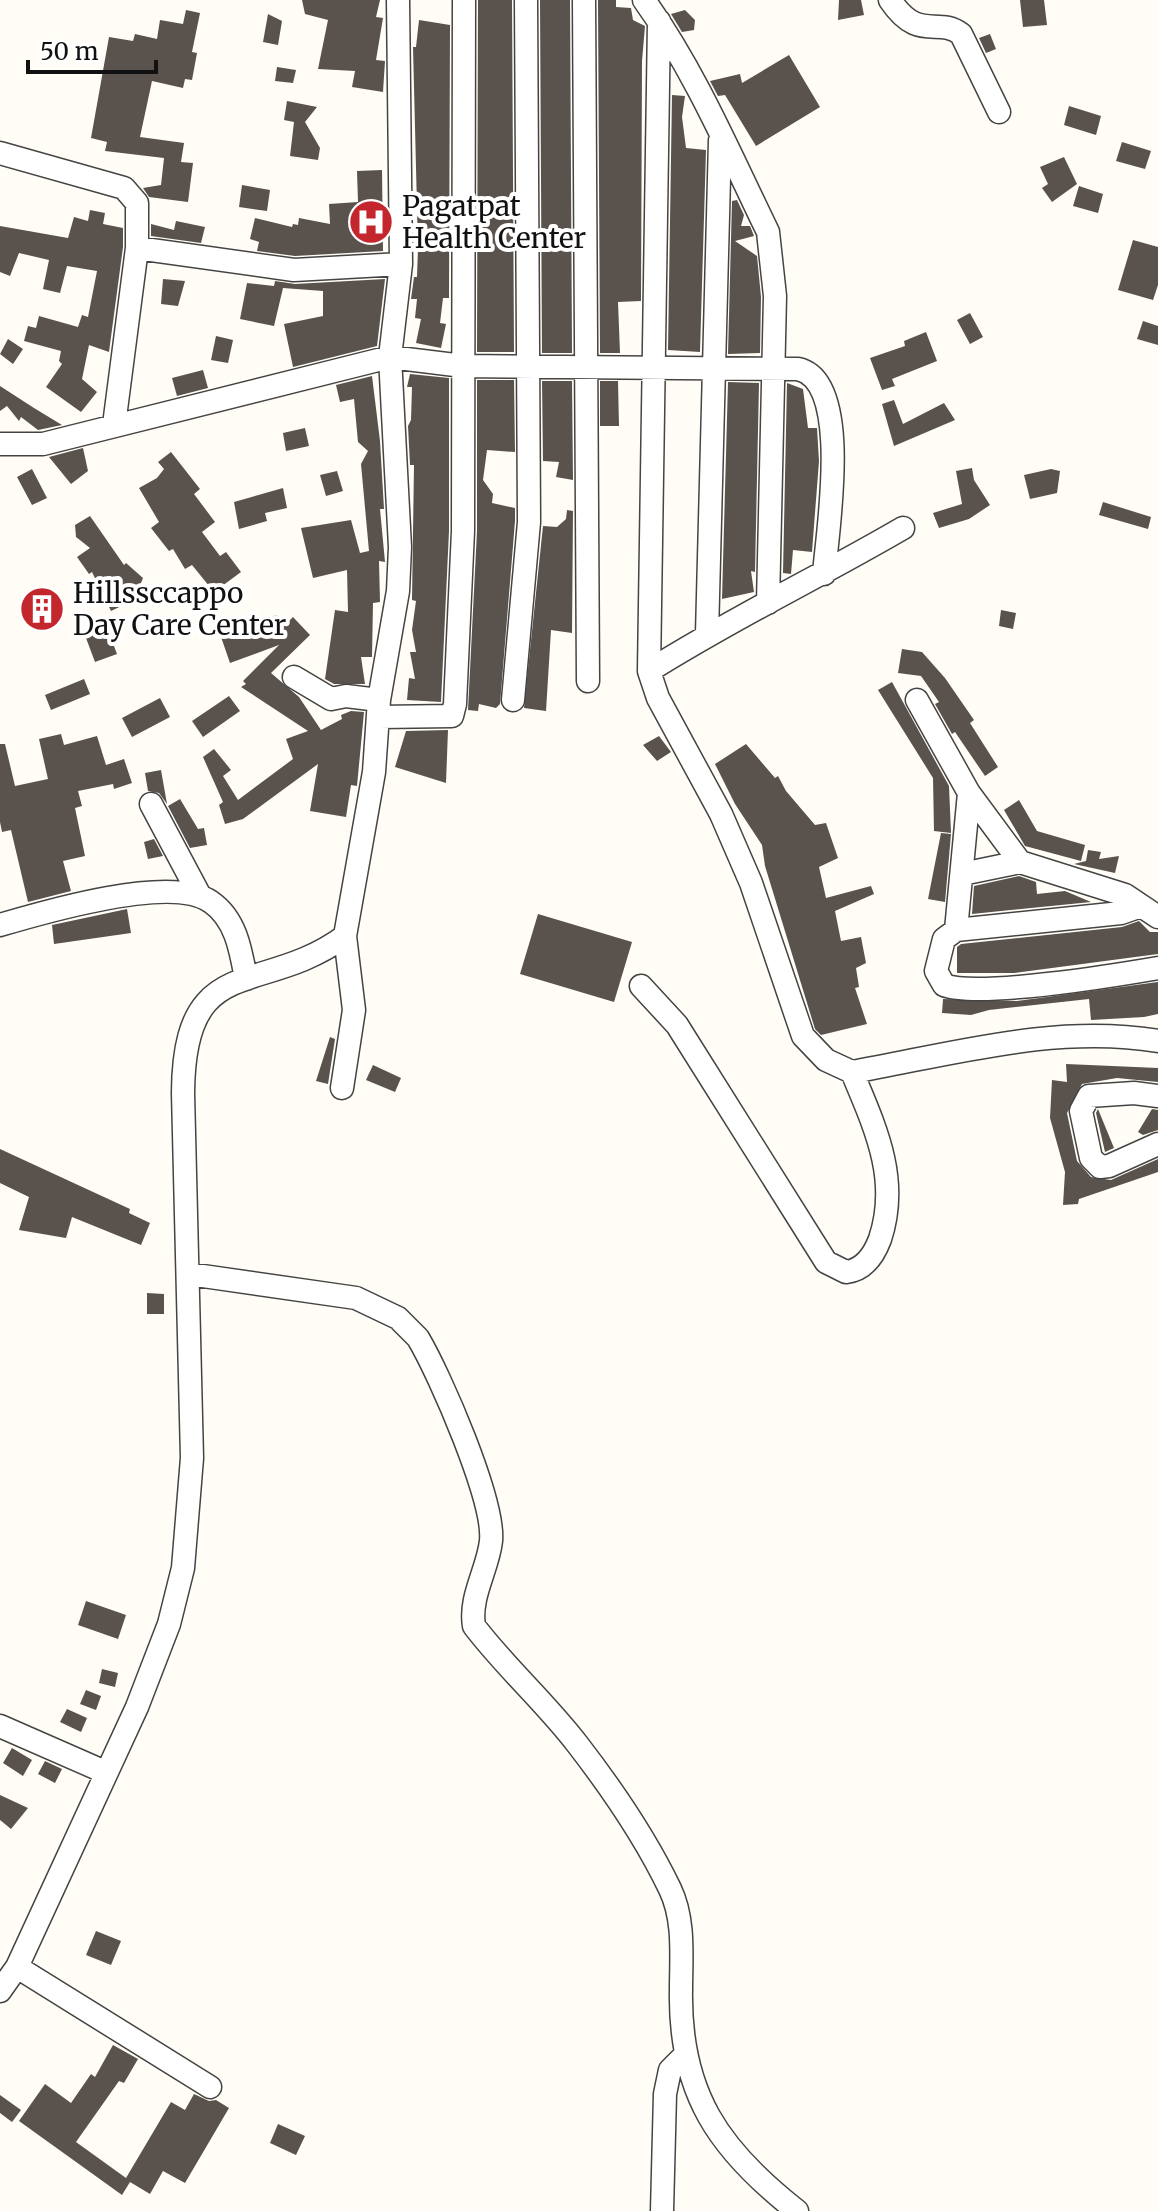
<svg xmlns="http://www.w3.org/2000/svg" width="1158" height="2211" viewBox="0 0 1158 2211" font-family="Merriweather,serif">
<rect width="100%" height="100%" fill="#fffdf5"/>
<path fill="#5a524d" d="M302,0h78l-4,17 7,1 -7,42 9,1 -2,31 -31,-5 3,-16 -37,-2 10,-49 -23,-6z
M478,0h34l2,352h-37z
M540,0h30l2,353h-30z
M598,0h18v7l15,1 2,12 12,6 -3,35 -1,240 -23,1 2,51h-20z
M839,0h22l3,15 -26,5z
M1020,0h24l3,25 -24,2z
M186,10l14,3 -8,39 5,1 -5,27 -7,-1 -2,9 -31,-7 -12,56 44,6 -3,19 12,1 -5,39 -39,-5 -6,-9 18,-3 3,-27 -59,-7 2,-9 -16,-4 18,-101 24,4 2,-7 22,5 3,-19 23,4z
M685,10l10,10 -1,10 -12,2 -11,-18z
M268,14l14,7 -4,24 -15,-3z
M419,20l31,5 -1,273h-6l-3,25 6,1 -5,24 -25,-5 5,-24 -6,-1 2,-19h-6l3,-22h3l1,-29 -5,-201h3z
M990,34l6,15 -10,4 -7,-15z
M789,55l31,52 -64,39 -31,-51 -7,1 -8,-15 30,-7 2,9z
M277,67l19,3 -3,13 -18,-2z
M672,95l13,1 -3,21 4,31 20,2 -6,202 -32,-2z
M287,101l30,6 -12,15 15,26 -2,12 -28,-4 4,-34 -10,-2z
M1069,106l32,10 -5,19 -32,-10z
M1122,142l29,9 -6,18 -29,-8z
M1064,157l13,27 -25,18 -10,-14 6,-4 -8,-17z
M382,170l1,81 -88,5 -38,-5 2,-9 -9,-3 5,-21 37,9 1,-3 5,1 1,-7 31,6 -1,-20 29,-2 -1,-31z
M242,185l28,5 -3,21 -28,-4z
M1079,186l24,8 -5,19 -25,-7z
M737,200l7,15 -3,11h9l4,10 -19,5 22,15 4,41 -1,56 -32,1 4,-153z
M90,210l15,3 -2,11 20,4v19l-14,105 -20,-7 -7,34 15,13 -16,20 -35,-25 16,-23 -3,-3 2,-10 -37,-10 4,-15 8,2 3,-12 39,11 4,-12 6,2 9,-46 -30,-5 -7,27 -17,-4 6,-29 -30,-7 -9,23 -10,-4v-46l68,12 6,-21 14,4z
M176,221l29,6 -4,16 -50,-7v-12l23,6z
M1133,240l25,7v38l-5,15 -35,-10z
M163,279l22,2 -7,25 -17,-2z
M385,279l-8,67 -84,21 -9,-43 39,-8v-25l-40,-3 -9,38 -34,-7 7,-36 27,3 1,-5 20,3z
M970,313l13,24 -13,7 -13,-24z
M1143,321l15,5v19l-21,-6z
M926,332l11,29 -45,18 3,7 -13,4 -12,-32 35,-12 -1,-5z
M216,336l17,4 -5,23 -17,-3z
M8,339l15,10 -10,15 -13,-10z
M203,370l5,18 -31,8 -5,-18z
M410,374l39,4v153l-8,171 -34,-2 2,-22 6,1 -5,-27h6l-4,-22 4,-29 -4,-1 2,-135h-4l-2,-39 3,-6 1,-33h-5z
M372,376l8,65 4,68h-4l5,53 -6,-1 1,41 -7,1 -1,54h-11l4,27h-31l-9,-5 10,-69 13,2 -1,-42 -34,8 -12,-50 50,-8 9,33 9,-2 -8,-87 7,-13 -10,-9 -4,-43 -14,3 -4,-17z
M477,380h37l1,72 -28,-2 -4,30 10,14 -1,9 23,5v13l-15,183 -4,4 -17,-4 -1,7 -10,-1 9,-179z
M542,381h30l1,99 -17,-3 3,-15 -16,-1z
M600,381h18l1,45h-19z
M728,382l31,1 -4,189 -4,-1 3,21 -32,7z
M787,383l16,6 5,39h9l2,33 -7,91 -19,-2 -2,24 -8,-1z
M0,386l34,22 28,17 -24,5 -17,-13 -2,4 -12,-15 -7,5z
M894,400l9,24 41,-21 11,17 -61,26 -12,-42z
M305,428l4,18 -23,5 -3,-18z
M83,448l5,23 -17,13 -22,-27z
M171,452l29,37 -6,5 21,28 -13,10 18,24 6,-4 15,20 -27,20 -22,-27 -7,4 -12,-20 -4,2 -18,-23 8,-6 -20,-34 18,-10 7,-9 -6,-7z
M972,468l2,12 16,25 -21,14 -30,9 -6,-15 29,-9 -6,-33z
M32,469l15,29 -15,7 -15,-28z
M1051,469l9,2 -3,22 -27,6 -6,-24z
M337,471l6,20 -17,5 -6,-21z
M283,488l4,20 -22,5 2,8 -28,8 -5,-27z
M1103,502l48,15 -3,12 -49,-14z
M567,510l6,1 -1,122 -21,-3 -5,81 -22,-3 19,-182 14,1 9,-8z
M90,516l34,49 2,-2 17,15 -9,22 -23,11 -19,-39 -3,2 -12,-17 13,-9 -14,-11 -1,-12z
M57,597l2,20 -32,4 -3,-21z
M1001,610l15,3 -3,16 -14,-3z
M277,615l8,10 8,-8 17,18 -39,38 28,24 22,33 21,-11 -1,-4 10,-4 13,1 -7,74 -6,-1 -5,32 -36,-6 8,-47 -75,55 -18,5 -6,-19 4,-3 -20,-45 11,-8 17,21 -8,6 15,24 55,-41 -7,-20 22,-8 -67,-44 5,-3 -3,-3 36,-36 -49,18 -9,-26 9,-3v-6z
M105,622l12,32 -22,8 -12,-32z
M902,649l20,3 23,26 29,42 -4,3 28,44 -13,9 -30,-44 -3,2 -17,-30 4,-2 -18,-26 -23,-3z
M84,679l6,15 -39,16 -6,-15z
M892,682l57,104 2,47 -17,-2 -1,-53 -55,-88z
M229,696l11,15 -37,26 -11,-16z
M160,698l10,19 -38,20 -10,-19z
M448,730l-2,53 -51,-16 11,-36z
M61,734l3,11 33,-9 9,29 18,-6 8,24 -18,6 -1,-5 -35,7 4,15 -7,2 10,48 -22,5 8,30 -43,11 -17,-72 -9,2 -2,-10v-78h5l10,42 33,-7 -9,-40z
M659,736l12,16 -14,9 -14,-16z
M746,744l29,34 3,-2 8,15 29,34 11,-2 12,35 -19,9 7,31 45,-12 3,8 -39,17 6,30 20,-4 5,26 -10,5 3,19 -4,1 12,36 -46,11 -6,-6 -50,-163 -3,-21 -27,-41 -20,-40z
M161,770l6,34 -8,-11 -11,-2 -3,-18z
M180,799l18,30 6,-1 3,17 -17,3 -22,-42z
M1019,800l18,31 48,14 -4,16 -56,-15 -21,-36z
M941,833l10,1 -6,68 -17,-3z
M154,839l9,17 -15,3 -4,-17z
M1088,850l13,2 -2,7 20,-3 -4,17 -41,-9 12,-3z
M1019,876l17,6 1,12 28,-3 26,11 -119,12 2,-28z
M127,909l4,24 -77,11 -2,-19z
M538,914l94,28 -18,60 -94,-28z
M1139,921l11,11h8v22l-144,19h-57v-26l4,-3 161,-17z
M1158,982v32l-14,3 -53,3 -2,-21 -100,11 -18,5 -29,-2 1,-14 74,2z
M330,1037l5,2 -7,45 -12,-3z
M1066,1064l92,4v14l-41,-4 -35,6 -15,29 10,48 14,16 20,3 47,-21v13l-79,27 -1,5 -15,1 2,-33 -15,-54 2,-38 15,2z
M373,1065l28,13 -6,14 -29,-12z
M1098,1109l16,39 -9,4 -9,-39z
M1152,1109l6,1v20l-15,5 -5,-3z
M0,1149l130,60 -1,4 21,10 -9,22 -69,-28 -6,21 -47,-8 10,-33 -29,-14z
M147,1293l17,1v20h-17z
M86,1601l40,14 -8,24 -40,-14z
M102,1669l16,4 -3,14 -16,-4z
M86,1690l15,6 -5,14 -16,-6z
M67,1709l20,9 -6,14 -21,-10z
M12,1748l20,12 -9,16 -20,-13z
M45,1761l17,8 -7,14 -17,-9z
M0,1795l28,13 -17,21 -11,-9z
M96,1931l25,10 -10,24 -25,-10z
M113,2045l25,14 -14,24 -5,-2 -43,61 50,36 45,-76 14,8 9,-16 15,7 7,-1 13,8 -44,75 -22,-12 -13,23 -20,-12 -8,13 -103,-74 26,-37 26,19 20,-29 4,3z
M0,2095l21,15 -9,12 -12,-9z
M278,2124l27,12 -9,19 -26,-12z"/>
<g fill="none" stroke-linecap="round" stroke-linejoin="round">
<g stroke="#444" stroke-width="25">
<path id="minor" d="M584,0l4,681
M644,0c51,71 86,154 124,232l7,64 -7,307
M890,0c29,43 47,16 71,34l38,78
M659,21l-10,650 9,27 63,116 30,69 52,153 23,24 26,12c101,-18 204,-48 306,-31
M0,153l124,35 13,15v45
M114,425l23,-177 157,22 107,-6
M0,444h43l347,-87 73,9 335,3c55,12 29,164 26,205
M707,634l13,-494
M649,671c82,-52 170,-94 254,-143
M294,677l37,22 15,-3 33,4
M513,700l16,-178 -3,-522
M917,700l52,93 51,69 105,33 33,22
M379,717l73,-1 3,-12 8,-173 1,-531
M969,793l-13,137 -12,9 -8,32 8,14c33,13 173,-10 214,-17
M151,804l49,92
M962,874l58,-12
M0,925c44,-13 172,-51 211,-23 25,17 30,49 35,77
M956,930l165,-17 20,-7
M641,986l36,39 149,237 20,10c18,-2 28,-17 34,-33 20,-60 -5,-112 -28,-167
M342,1088l12,-78 -9,-74
M1158,1096l-24,-3 -45,3 -8,15 10,47 9,9 9,-1 49,-22
M189,1274l167,24 42,20 20,20c22,37 77,163 73,203 -3,28 -22,56 -17,85 32,42 72,77 104,119 34,44 68,94 92,144 15,31 11,68 11,101 -2,103 38,160 116,221
M0,1726l105,46
M17,1967l193,120
M0,1991l17,-24 120,-260 32,-83 14,-56 9,-110 -9,-365c1,-144 78,-95 162,-157l29,-164 5,-72 19,-109 2,-44 -10,-190 11,-93 -3,-264
M662,2211l3,-117 5,-24 15,-15"/>
</g>
<use href="#minor" stroke="#fff" stroke-width="22"/>
</g>
<defs>
<g id="hospital-disc" transform="scale(2.3)"><circle r="9.5" fill="#c4262e" stroke="#fff"/><path d="M-5-5h3v3.5h4V-5h3V5h-3V1.5h-4V5h-3Z" fill="#fff"/></g>
<g id="building-disc" transform="scale(2.3)"><circle r="9.5" fill="#c4262e" stroke="#fff"/><path d="M-4-6H4V6H1V3H-1V6H-4ZM-2.5-4.3h1.7v1.8h-1.7ZM.8-4.3h1.7v1.8H.8ZM-2.5-1h1.7V.8h-1.7ZM.8-1h1.7V.8H.8Z" fill="#fff"/></g>
</defs>
<g fill-rule="evenodd">
<use href="#hospital-disc" x="371" y="222"/>
<use href="#building-disc" x="42" y="609"/>
</g>
<g text-anchor="middle" stroke-width="8" stroke-linejoin="round" paint-order="stroke">
<g font-size="28" fill="#111" stroke="#fff" text-anchor="start">
<text x="402" y="216">Pagatpat<tspan x="402" dy="32">Health Center</tspan></text>
<text x="73" y="603">Hillssccappo<tspan x="73" dy="32">Day Care Center</tspan></text>
</g>
</g>
<path d="M28 60v12h128v-12" fill="none" stroke="#111111" stroke-width="4"/>
<text x="40" y="60" font-size="24" fill="#111111" stroke="#ffffff" stroke-width="6" paint-order="stroke">50 m</text>
</svg>
